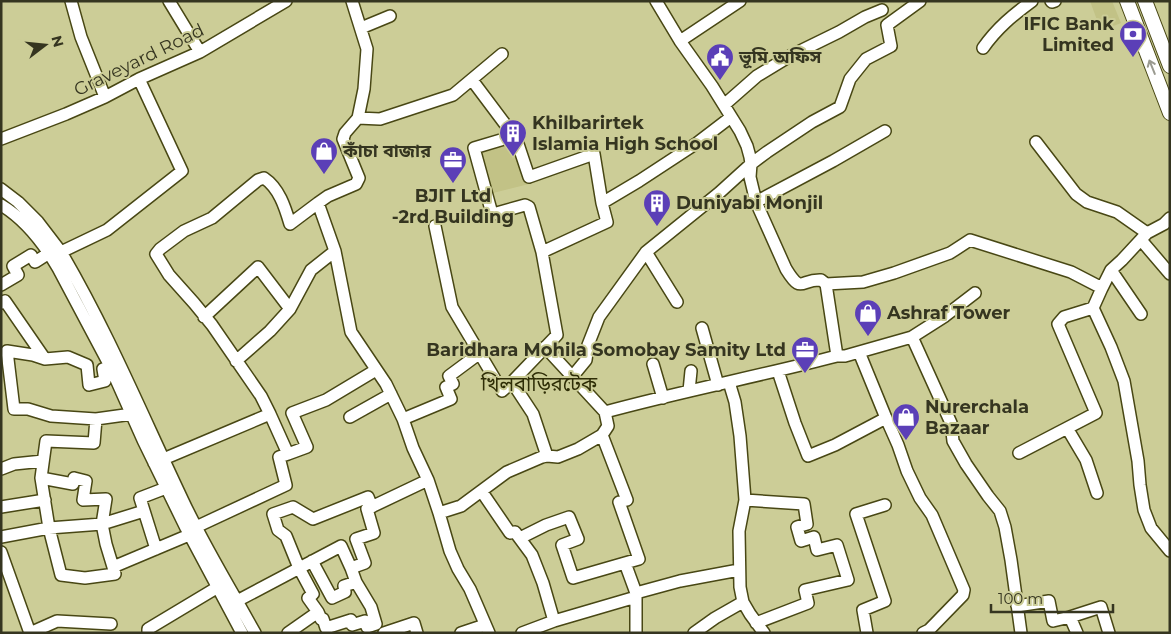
<svg xmlns="http://www.w3.org/2000/svg" width="1171" height="634" viewBox="0 0 1171 634" font-family="Montserrat,'Noto Sans Bengali',sans-serif">
<rect width="100%" height="100%" fill="#cccd97"/>
<path fill="#c2c286" d="M1090,1h22l9,22 -20,8z
M515,138l14,46 -40,10 -14,-45z"/>
<g fill="none" stroke-linecap="round" stroke-linejoin="round">
<g stroke="#484714" stroke-width="14">
<path id="minor" d="M71,1l10,36 24,60
M169,1l31,51
M352,1l15,48 -3,40 -6,29 -13,15 -2,6 16,39 -3,6 -28,12 -10,7 17,48 16,81 35,52 17,35 10,29 15,32 11,33 22,-7 46,-34 35,-15 5,-1 11,1 20,-8 24,-14 6,-9 -3,-14c77,-21 155,-36 232,-56h8l67,-19 33,-21 30,-23
M656,1l24,40 32,45 28,45 7,15 3,11 1,7 -1,13 6,25 30,67c16,26 14,10 35,11l5,4 11,72
M1051,1l1,1 3,-1
M361,28l29,-12
M680,41l60,-40
M983,48c14,-20 30,-33 49,-47
M472,80l42,56 -40,12 17,62 2,4 32,-9 4,2 13,45
M724,105l33,-29 33,-20 49,-24 26,-15 17,-7
M358,118l22,1 73,-24 49,-41
M514,136l2,2 13,39 65,-23 8,49
M1,139l65,-25 39,-17 34,-18 61,-27 86,-51
M1036,142l40,52 11,8 30,10 30,21
M1,189l17,13 20,20 23,30 46,-22 75,-59 -43,-92
M756,202l77,-41 52,-30
M1,205c25,15 43,39 57,63l52,98 33,74 43,88 56,105
M1170,218l-6,6 -17,9 -25,27 -11,10 -9,18 -9,20 18,39 13,34 14,80 2,24 4,25 7,18 19,23
M435,226l17,81 50,84 10,-9 21,32 14,42
M1141,240l29,34
M61,252c47,80 82,165 122,249 16,34 35,67 54,100l104,-55 10,22 14,-5 -9,-24 18,-6 -7,-24 61,-29
M646,252l31,50
M1111,270l30,44
M826,284l37,-2 31,-9 56,-20 20,-13 101,32 31,16
M1,285l17,-10 -5,-9 18,-11 4,7 14,-9
M1,303l4,-2 40,58 23,-2 19,8 2,20 16,-4 -2,-12 7,-3
M204,317l54,-50 32,42
M702,328l16,57
M912,337l39,86 2,18 13,23 22,32 12,15 5,16 6,33 10,73
M545,347l60,65
M859,352l27,66 12,27 9,26 13,27 12,17 32,75 -1,5 -34,35 -6,3
M45,359l-12,-4 -26,-4 7,58h14l23,7 45,3 36,-5
M236,361l34,-30 20,-22 21,-39 24,-19
M653,364l10,34
M778,371l17,52 13,33 27,-11 51,-27
M572,377l14,-17 2,-15 11,-28 47,-65 73,-59 32,-29 16,-12 45,-30 28,-15 10,-28 16,-20 25,-13 -4,-21 33,-24
M512,382l45,-47 -15,-83 65,-30 -5,-19 37,-22 58,-38 34,-26
M729,382l6,20 5,34 5,64 -6,31 1,56 3,15 7,12 14,19
M689,391l2,-20
M350,417l41,-23
M96,419l-2,24 -48,-2 -5,37 8,50 12,47 24,3 30,-4 -2,-7 76,-32
M403,419l48,-20 -5,-12 7,-3 -4,-8 31,-23
M1067,428l19,32 11,33
M602,435l25,65 -8,2 20,57 -14,4 11,30
M1019,453l77,-40 -38,-89 6,-7 29,-9
M288,454l19,-7 -15,-34 34,-13 50,-30
M154,463l116,-49 -9,-18 -49,-71 -18,-22 -25,-28 -13,-21 4,-5 24,-18 28,-13 46,-38 6,-2c15,10 21,29 26,46l28,-21
M1,469l13,-5 29,-3
M41,478l32,6 1,-6 12,3 -3,19 23,-1 -4,25 42,-13
M482,492l28,41 5,-1 17,23 11,28 11,38
M745,500l59,4 3,20 -10,3 4,14 13,-4 3,13 20,-5 11,35 -43,10 3,13 -52,20
M1,507l44,-7
M439,513l11,38 8,18 12,20 19,44
M196,527l90,-42 -7,-28 9,-3 -18,-40
M1,537l48,-9 53,-4 4,20 7,23
M520,538l26,-13 23,-8 9,22 -16,6 11,33 52,-15
M156,549l-16,-51 26,-10
M1,552l29,81
M312,561l20,37 13,-6 -1,-6 12,-4
M351,568l5,14 15,25 5,17 -9,3 -2,-6 -13,4 -1,-5 -25,8 -3,-9h-2l-3,-7 -10,-14 5,-4 -14,-26 -13,-32 -8,-6 -5,-16 20,-7 20,12 55,-22 4,10
M237,601l18,32
M1017,606l32,-5 4,20 17,-4 7,16
M1070,617l31,-10 8,26
M30,633l27,-12 54,3
M148,633v-4l75,-45
M288,633l30,-21
M384,633l30,-10 3,10
M461,633l24,-8
M522,633l32,-12 82,-24
M636,633v-40l44,-12 59,-11
M694,633l21,-15 28,-16
M867,633l-4,-23 22,-9 -29,-87 29,-9"/>
</g>
<g stroke="#484714" stroke-width="16">
<path id="major" d="M1127,1l43,112
M1145,1l25,65"/>
</g>
<use href="#minor" stroke="#fff" stroke-width="11"/>
<use href="#major" stroke="#fff" stroke-width="14"/>
</g>
<defs><path id="oneway-shaft" d="M-6 0H5M1.5-3L5.5 0L1.5 3" fill="none" stroke-width="1.6" stroke-linecap="round" stroke-linejoin="round" transform="scale(1.25)"/></defs>
<use stroke="#9a9a90" href="#oneway-shaft" transform="translate(1152 67) rotate(-112)"/>
<defs>
<g id="bank-pin" transform="scale(1.4375)"><path d="M0 17L-7.5 6A9.5 9.5 0 1 1 7.5 6Z" fill="#5b3fb7" stroke="#cccd97"/><path d="M-6-4H6V4H-6ZM0-2.3a2.3 2.3 0 1 0 0 4.6a2.3 2.3 0 1 0 0-4.6Z" fill="#fff"/></g>
<g id="civic-pin" transform="scale(1.4375)"><path d="M0 17L-7.5 6A9.5 9.5 0 1 1 7.5 6Z" fill="#5b3fb7" stroke="#cccd97"/><path d="M-.6-6.5H3V-4.5H.6V-3L4-1V1h2V6H-6V1h2V-1L-.6-3ZM-1.2 2.5V6h2.4V2.5Z" fill="#fff"/></g>
<g id="building-pin" transform="scale(1.4375)"><path d="M0 17L-7.5 6A9.5 9.5 0 1 1 7.5 6Z" fill="#5b3fb7" stroke="#cccd97"/><path d="M-4-6H4V6H1V3H-1V6H-4ZM-2.5-4.3h1.7v1.8h-1.7ZM.8-4.3h1.7v1.8H.8ZM-2.5-1h1.7V.8h-1.7ZM.8-1h1.7V.8H.8Z" fill="#fff"/></g>
<g id="shop-pin" transform="scale(1.4375)"><path d="M0 17L-7.5 6A9.5 9.5 0 1 1 7.5 6Z" fill="#5b3fb7" stroke="#cccd97"/><path d="M-5-2.5h2.3a2.7 3.5 0 0 1 5.4 0H5L5.5 6h-11ZM-1.5-2.5h3a1.5 2.3 0 0 0-3 0Z" fill="#fff"/></g>
<g id="office-pin" transform="scale(1.4375)"><path d="M0 17L-7.5 6A9.5 9.5 0 1 1 7.5 6Z" fill="#5b3fb7" stroke="#cccd97"/><path d="M-6-3h4V-5.5h4V-3h4V5H-6ZM-1-4.5V-3h2v-1.5ZM-6 0V1H6V0Z" fill="#fff"/></g>
</defs>
<g fill-rule="evenodd">
<use href="#bank-pin" x="1133" y="34"/>
<use href="#civic-pin" x="720" y="57"/>
<use href="#building-pin" x="513" y="133"/>
<use href="#shop-pin" x="324" y="151"/>
<use href="#office-pin" x="453" y="160"/>
<use href="#building-pin" x="657" y="203"/>
<use href="#shop-pin" x="868" y="313"/>
<use href="#office-pin" x="805" y="350"/>
<use href="#shop-pin" x="906" y="417"/>
</g>
<g text-anchor="middle" stroke-width="4" stroke-linejoin="round" paint-order="stroke">
<g font-size="18" font-weight="bold" fill="#353520" stroke="#cccd97" text-anchor="start">
<text x="1114" y="30" text-anchor="end">IFIC Bank<tspan x="1114" dy="21">Limited</tspan></text>
<text x="739" y="63">ভূমি অফিস</text>
<text x="532" y="129">Khilbarirtek<tspan x="532" dy="21">Islamia High School</tspan></text>
<text x="343" y="157">কাঁচা বাজার</text>
<text x="453" y="202" text-anchor="middle">BJIT Ltd<tspan x="453" dy="21">-2rd Building</tspan></text>
<text x="676" y="209">Duniyabi Monjil</text>
<text x="887" y="319">Ashraf Tower</text>
<text x="786" y="356" text-anchor="end">Baridhara Mohila Somobay Samity Ltd</text>
<text x="925" y="413">Nurerchala<tspan x="925" dy="21">Bazaar</tspan></text>
</g>
<g font-size="18" fill="#353520" stroke="#cccd97">
<text transform="translate(139 60) rotate(-26)" y="6">Graveyard Road</text>
</g>
<g font-size="20" fill="#2e2d06" stroke="#cccd97">
<text x="539" y="391">খিলবাড়িরটেক</text>
</g>
</g>
<rect width="1171" height="634" fill="none" stroke="#353520" stroke-width="5"/>
<g transform="translate(45 45) rotate(74)" stroke="#cccd97" stroke-width="4" paint-order="stroke">
<path d="M0-4L9 19L0 12L-9 19Z" fill="#353520"/>
<text y="-8" font-size="14" font-weight="bold" text-anchor="middle" fill="#353520">N</text>
</g>
<path d="M991 604v8h122v-8" fill="none" stroke="#353520" stroke-width="2.5"/>
<text x="998" y="604" font-size="15" fill="#353520" stroke="#cccd97" stroke-width="4" paint-order="stroke">100 m</text>
</svg>
